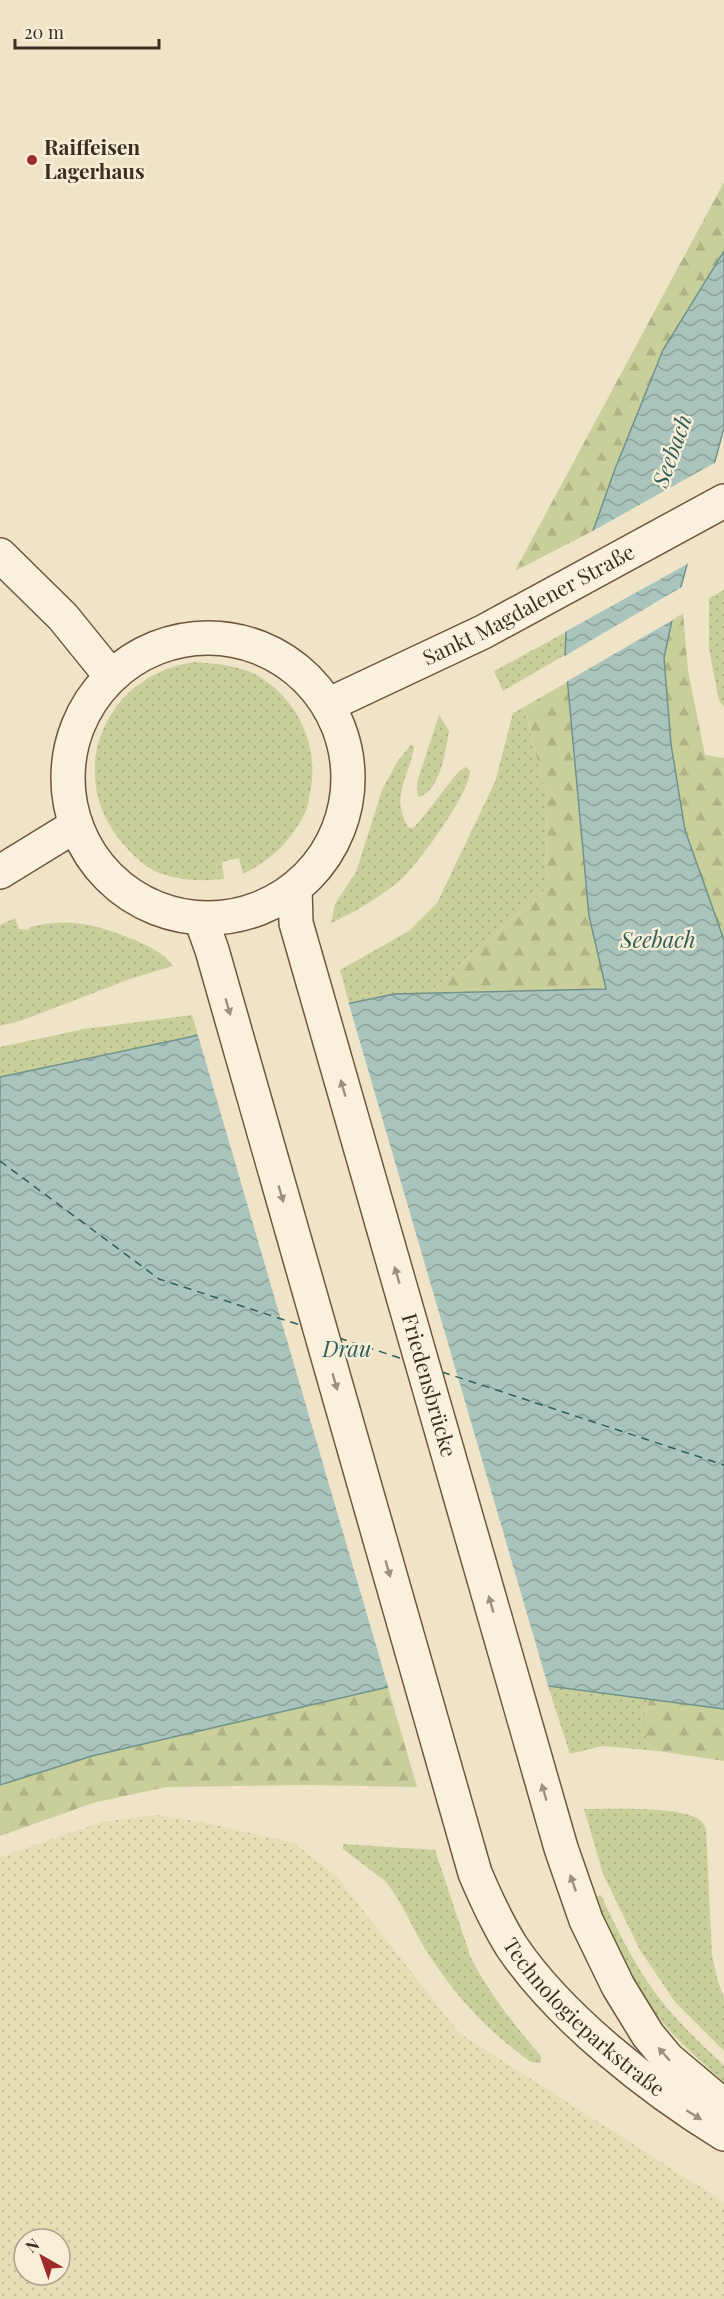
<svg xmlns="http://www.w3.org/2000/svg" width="724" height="2299" viewBox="0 0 724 2299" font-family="'Playfair Display',serif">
<defs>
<pattern id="farmland-dots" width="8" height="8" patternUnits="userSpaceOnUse" patternTransform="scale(1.5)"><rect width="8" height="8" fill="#e6deb5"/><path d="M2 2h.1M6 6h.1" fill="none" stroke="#c6bf9b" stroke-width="1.8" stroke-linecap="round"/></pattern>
<pattern id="grass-dots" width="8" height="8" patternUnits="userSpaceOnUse" patternTransform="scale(1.5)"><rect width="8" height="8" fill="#c9cf9b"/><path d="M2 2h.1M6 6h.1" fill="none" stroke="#aeb285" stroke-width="1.8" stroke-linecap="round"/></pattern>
<pattern id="forest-firs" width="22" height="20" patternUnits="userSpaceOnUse" patternTransform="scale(1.5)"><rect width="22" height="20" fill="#c9cf9b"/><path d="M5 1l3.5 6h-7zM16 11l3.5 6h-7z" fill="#aeb285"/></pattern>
<pattern id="water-waves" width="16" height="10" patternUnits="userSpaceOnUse" patternTransform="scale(1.5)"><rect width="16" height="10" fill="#a9c4bc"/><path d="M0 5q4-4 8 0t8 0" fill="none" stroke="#8ba098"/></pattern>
</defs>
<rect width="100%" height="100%" fill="#f0e4c8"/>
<path fill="url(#farmland-dots)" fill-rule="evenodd" d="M156,1815l46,7 92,21 43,34 122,156 265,169v97h-724v-442l102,-35zM24,2239h36v36h-36z"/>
<path fill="url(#grass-dots)" d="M724,590v117l-5,-6 -10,-52v-51z
M566,632l-1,23 -62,36 -9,-20z
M196,662c21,2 44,3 62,14 41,24 62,72 52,117 -2,8 -2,16 -6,22 -14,27 -34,46 -61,59l-4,-16 -17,4 2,17c-19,2 -39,2 -59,-4 -15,-4 -30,-17 -40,-29 -64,-70 -20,-173 71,-184z
M524,707l22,87 1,94 -120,107 -33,-1 -45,9 -9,-33 69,-39 28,-28 58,-121 18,-69z
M439,715l10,16c-3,18 -9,62 -31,66l-1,-15z
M411,745l3,2c-5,30 -24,50 -6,80l5,1c14,-12 42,-58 53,-61l4,4c0,22 -54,97 -72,111 -21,17 -43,30 -67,41l4,-19 21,-32 26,-82 15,-28z
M15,918l4,11 9,1 2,-3c41,-10 66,-2 105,13 15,7 28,12 38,26l-43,13 -107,41 -23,6v-101z
M192,1015l6,20 -198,42v-30l84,-18z
M548,1686l102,13 -5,13 3,32 10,7 -56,-5 -32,8z
M584,1809c26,0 91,-3 113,9 4,2 7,6 9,10l6,127 5,23 7,20v53l-49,-49 -35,-52 -37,-76z
M343,1844l92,6 36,108c18,35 44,68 70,98v6c-10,4 -19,-7 -27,-13 -37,-28 -69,-67 -93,-107 -10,-17 -17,-35 -29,-52l-7,-9 -42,-32z
M601,1895c20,43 42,87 74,122 15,17 33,33 49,49v16c-30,-26 -61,-54 -83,-88 -20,-30 -33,-64 -45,-97z"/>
<path fill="url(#forest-firs)" d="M724,182v69l-61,99 -48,119 -22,62 -78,40z
M683,613l5,57 17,85 19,3v182l-39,-110 -14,-86 -7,-86 8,-38z
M569,681l20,235 17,74 -179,5 120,-107 -1,-94 -22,-87z
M388,1687l29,100 -110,-2 -141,2 -73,16 -93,33v-51l92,-29z
M650,1699l74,10v52l-66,-10 -10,-7c-5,-17 -5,-29 2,-45z"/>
<path fill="url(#water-waves)" stroke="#6f938a" stroke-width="1.5" d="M724,251v177l-52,192 -8,38 7,86 14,86 39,110v769l-276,-36 -356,83 -92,29v-708l394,-83 212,-5 -17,-73 -24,-261 1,-23 27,-101 22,-62 48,-119z"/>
<path fill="#f0e4c8" d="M718,461l-27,101 -128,71 26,-100z
M685,585l-9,33 -110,64 -3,-25z
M348,1001l201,688 -101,-13 -59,14 -192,-658z"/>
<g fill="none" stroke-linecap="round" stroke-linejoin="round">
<path stroke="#2f5d5a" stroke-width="1.5" stroke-dasharray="8 6" stroke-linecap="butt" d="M0,1161l159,118 144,47
M339,1338l64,21
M442,1372l282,93"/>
<g stroke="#6f573f" stroke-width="36">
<g id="secondary">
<path d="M0,555l63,62 47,58"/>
<circle cx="208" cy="778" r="140"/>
<path id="s1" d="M330,704l153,-72 241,-131"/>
<path d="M0,872l75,-46"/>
<path id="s2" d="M295,888l1,35 265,925 25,72 32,66 30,49 20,24 56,47"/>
<path id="s3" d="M202,922l10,28 263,923c11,26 22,50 37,74 48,71 139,142 212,187"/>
</g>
</g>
<use href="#secondary" stroke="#faf1dc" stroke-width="33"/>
</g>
<defs><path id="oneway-solid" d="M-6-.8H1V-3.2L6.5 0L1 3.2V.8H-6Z" transform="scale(1.5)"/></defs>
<g fill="#9c907e">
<use href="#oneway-solid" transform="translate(228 1007) rotate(74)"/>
<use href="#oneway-solid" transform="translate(343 1088) rotate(-106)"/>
<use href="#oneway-solid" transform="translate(281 1194) rotate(74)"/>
<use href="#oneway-solid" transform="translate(397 1275) rotate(-106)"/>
<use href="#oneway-solid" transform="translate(335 1382) rotate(74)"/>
<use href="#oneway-solid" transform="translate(388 1569) rotate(74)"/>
<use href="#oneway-solid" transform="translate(491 1604) rotate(-106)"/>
<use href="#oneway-solid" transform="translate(544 1792) rotate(-106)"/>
<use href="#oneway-solid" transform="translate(573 1883) rotate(-109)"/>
<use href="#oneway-solid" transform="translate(664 2054) rotate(-131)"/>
<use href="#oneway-solid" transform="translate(694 2115) rotate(32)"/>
</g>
<circle fill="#9e2a2b" stroke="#f7eed8" stroke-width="2" cx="32" cy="160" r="6"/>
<g text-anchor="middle" stroke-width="5" stroke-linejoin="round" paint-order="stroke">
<g font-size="21" font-weight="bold" fill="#3d2e20" stroke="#f7eed8" text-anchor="start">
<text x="44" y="155">Raiffeisen<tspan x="44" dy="24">Lagerhaus</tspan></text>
</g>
<g font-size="21" fill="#3d2e20" stroke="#f7eed8">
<text dy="7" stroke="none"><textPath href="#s1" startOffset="222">Sankt Magdalener Straße</textPath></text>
<text dy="7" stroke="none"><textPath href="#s2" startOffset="516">Friedensbrücke</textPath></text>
<text dy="7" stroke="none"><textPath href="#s3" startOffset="1173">Technologieparkstraße</textPath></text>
</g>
<g font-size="22" font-style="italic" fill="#2f5d5a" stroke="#f7eed8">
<text transform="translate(672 451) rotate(-70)" y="8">Seebach</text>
<text x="658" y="948">Seebach</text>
<text x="347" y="1357">Drau</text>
</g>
</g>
<g transform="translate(42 2257) rotate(320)"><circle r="28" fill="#f7eed8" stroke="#ada18e" stroke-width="1.5"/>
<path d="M0-4.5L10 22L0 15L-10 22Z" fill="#9e2a2b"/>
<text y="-9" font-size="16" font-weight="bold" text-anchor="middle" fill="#3d2e20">N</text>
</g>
<path d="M15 39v9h144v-9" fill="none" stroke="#3d2e20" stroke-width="3"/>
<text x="24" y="39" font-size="18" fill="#3d2e20" stroke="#f7eed8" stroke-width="4.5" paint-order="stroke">20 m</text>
</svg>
